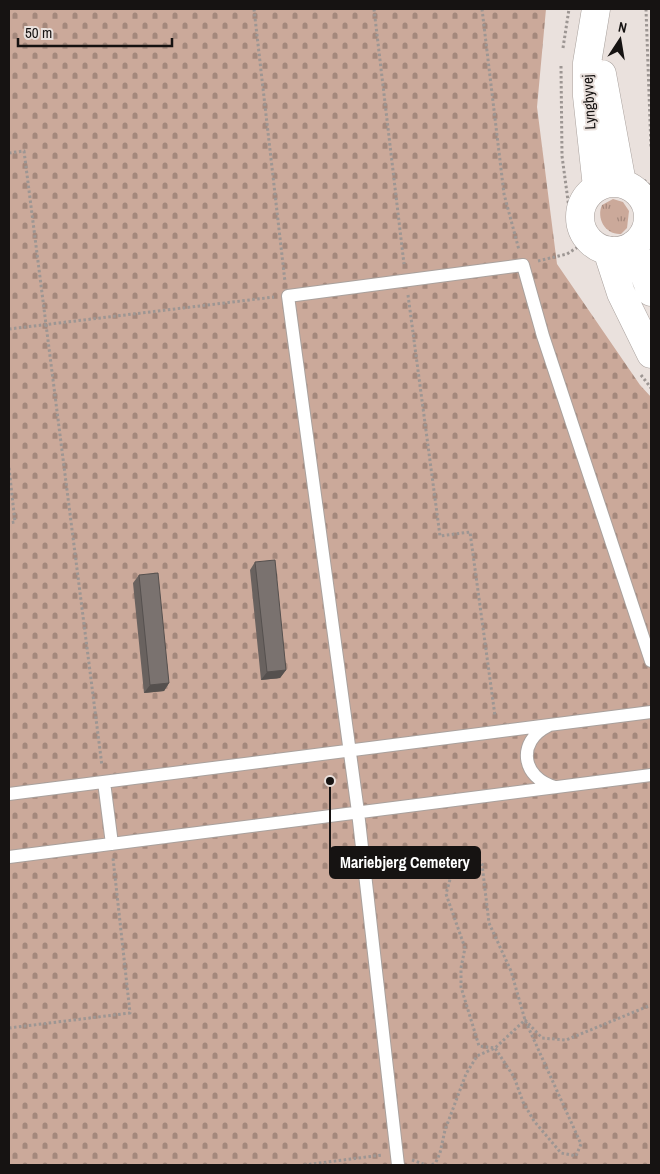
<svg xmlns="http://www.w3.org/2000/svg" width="660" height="1174" viewBox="0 0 660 1174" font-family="'Archivo Narrow',sans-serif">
<defs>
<pattern id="grass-tufts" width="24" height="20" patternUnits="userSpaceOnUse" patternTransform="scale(1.25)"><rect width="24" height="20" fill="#cba99a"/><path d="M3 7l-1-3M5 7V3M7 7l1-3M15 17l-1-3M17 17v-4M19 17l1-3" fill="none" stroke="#a4887c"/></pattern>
<pattern id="cemetery-stones" width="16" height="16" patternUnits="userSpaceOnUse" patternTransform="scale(1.25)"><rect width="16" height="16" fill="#cba99a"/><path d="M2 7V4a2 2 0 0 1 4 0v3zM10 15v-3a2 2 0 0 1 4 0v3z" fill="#a4887c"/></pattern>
</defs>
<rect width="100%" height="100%" fill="#eae1dd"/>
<path fill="url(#grass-tufts)" d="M613,199l10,3 6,9 -2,17 -6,6c-16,1 -25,-16 -19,-29z"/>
<path fill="url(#cemetery-stones)" d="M9,9h537l-9,98 20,157 83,121 11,12v768h-642z"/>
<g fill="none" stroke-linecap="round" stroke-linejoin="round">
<g stroke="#a9a19d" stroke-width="14">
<path id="lane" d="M548,726c-32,16 -26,52 7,61
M104,782l8,62
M9,794l642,-82
M9,857l642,-82
M398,1165l-40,-353 -70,-516 235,-31 20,71 108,325"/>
</g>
<g stroke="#a9a19d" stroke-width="29">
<path id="secondary" d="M596,9l-9,54v33l10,91
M602,74l20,109
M580 217a34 34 0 1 1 68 0a34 34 0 1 1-68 0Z
M633,245l18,47
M607,250l14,43 30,61"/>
</g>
<path stroke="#9d9693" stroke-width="3" stroke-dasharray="2.5 2.5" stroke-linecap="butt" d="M254,9l31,273
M374,9l30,255
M482,9l22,185 15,56
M646,9l5,139
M563,48l6,-39
M561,66l1,90 9,67 11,27
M9,153l15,-2 78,615
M644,180l7,7
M538,261l29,-7 14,-9
M408,295l32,241 30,-4 25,184
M9,329l265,-32
M641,375l10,13
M9,468l6,54 -6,1
M458,850l16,2 8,12 7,59 22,48 14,49 56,124 -5,12 -15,-3 -27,-32 -11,-19 -9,-25 -19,-29 -16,-2 -18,-59v-19l4,-20 -19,-54z
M9,1028l121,-15 -17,-155
M412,1160l14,5
M304,1165l78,-10
M432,1165l4,-3 4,-9 5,-23 21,-56 11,-18 18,-8 30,-28 17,18 24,2 85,-35"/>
<use href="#lane" stroke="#fff" stroke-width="12"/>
<use href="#secondary" stroke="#fff" stroke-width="28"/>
</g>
<path fill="#69625f" d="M255,562l31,108 -6,8 -19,2 -11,-110z
M139,575l30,108 -5,8 -20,2 -11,-110z"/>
<path fill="#55504e" d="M286,670l-6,8 -19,2 6,-8z
M169,683l-5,8 -20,2 6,-8z"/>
<path fill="#7a726f" stroke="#55504e" d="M275,560l11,110 -19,2 -12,-110z
M158,573l11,110 -19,2 -11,-110z"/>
<g text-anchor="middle" stroke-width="4" stroke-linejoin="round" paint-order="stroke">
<g font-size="15" fill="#161312" stroke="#eae1dd">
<text transform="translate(589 102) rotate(-93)" y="5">Lyngbyvej</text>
</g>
</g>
<path fill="none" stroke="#161312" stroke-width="2" d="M330 781L330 862"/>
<circle fill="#161312" stroke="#eae1dd" stroke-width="2" cx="330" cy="781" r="5"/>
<rect fill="#161312" stroke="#161312" stroke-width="2" x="330" y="847" width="150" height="31" rx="5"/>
<g font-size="16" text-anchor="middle" font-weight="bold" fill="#fff">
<text x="405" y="868">Mariebjerg Cemetery</text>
</g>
<rect width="660" height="1174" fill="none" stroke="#161312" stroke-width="20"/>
<g transform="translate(620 40) rotate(12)" stroke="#eae1dd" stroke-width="4" paint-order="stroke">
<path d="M0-4L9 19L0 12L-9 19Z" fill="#161312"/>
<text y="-8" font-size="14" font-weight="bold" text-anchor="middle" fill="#161312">N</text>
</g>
<path d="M18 38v8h154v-8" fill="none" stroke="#161312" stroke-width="2.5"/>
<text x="25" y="38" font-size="15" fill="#161312" stroke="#eae1dd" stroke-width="4" paint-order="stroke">50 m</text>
</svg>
